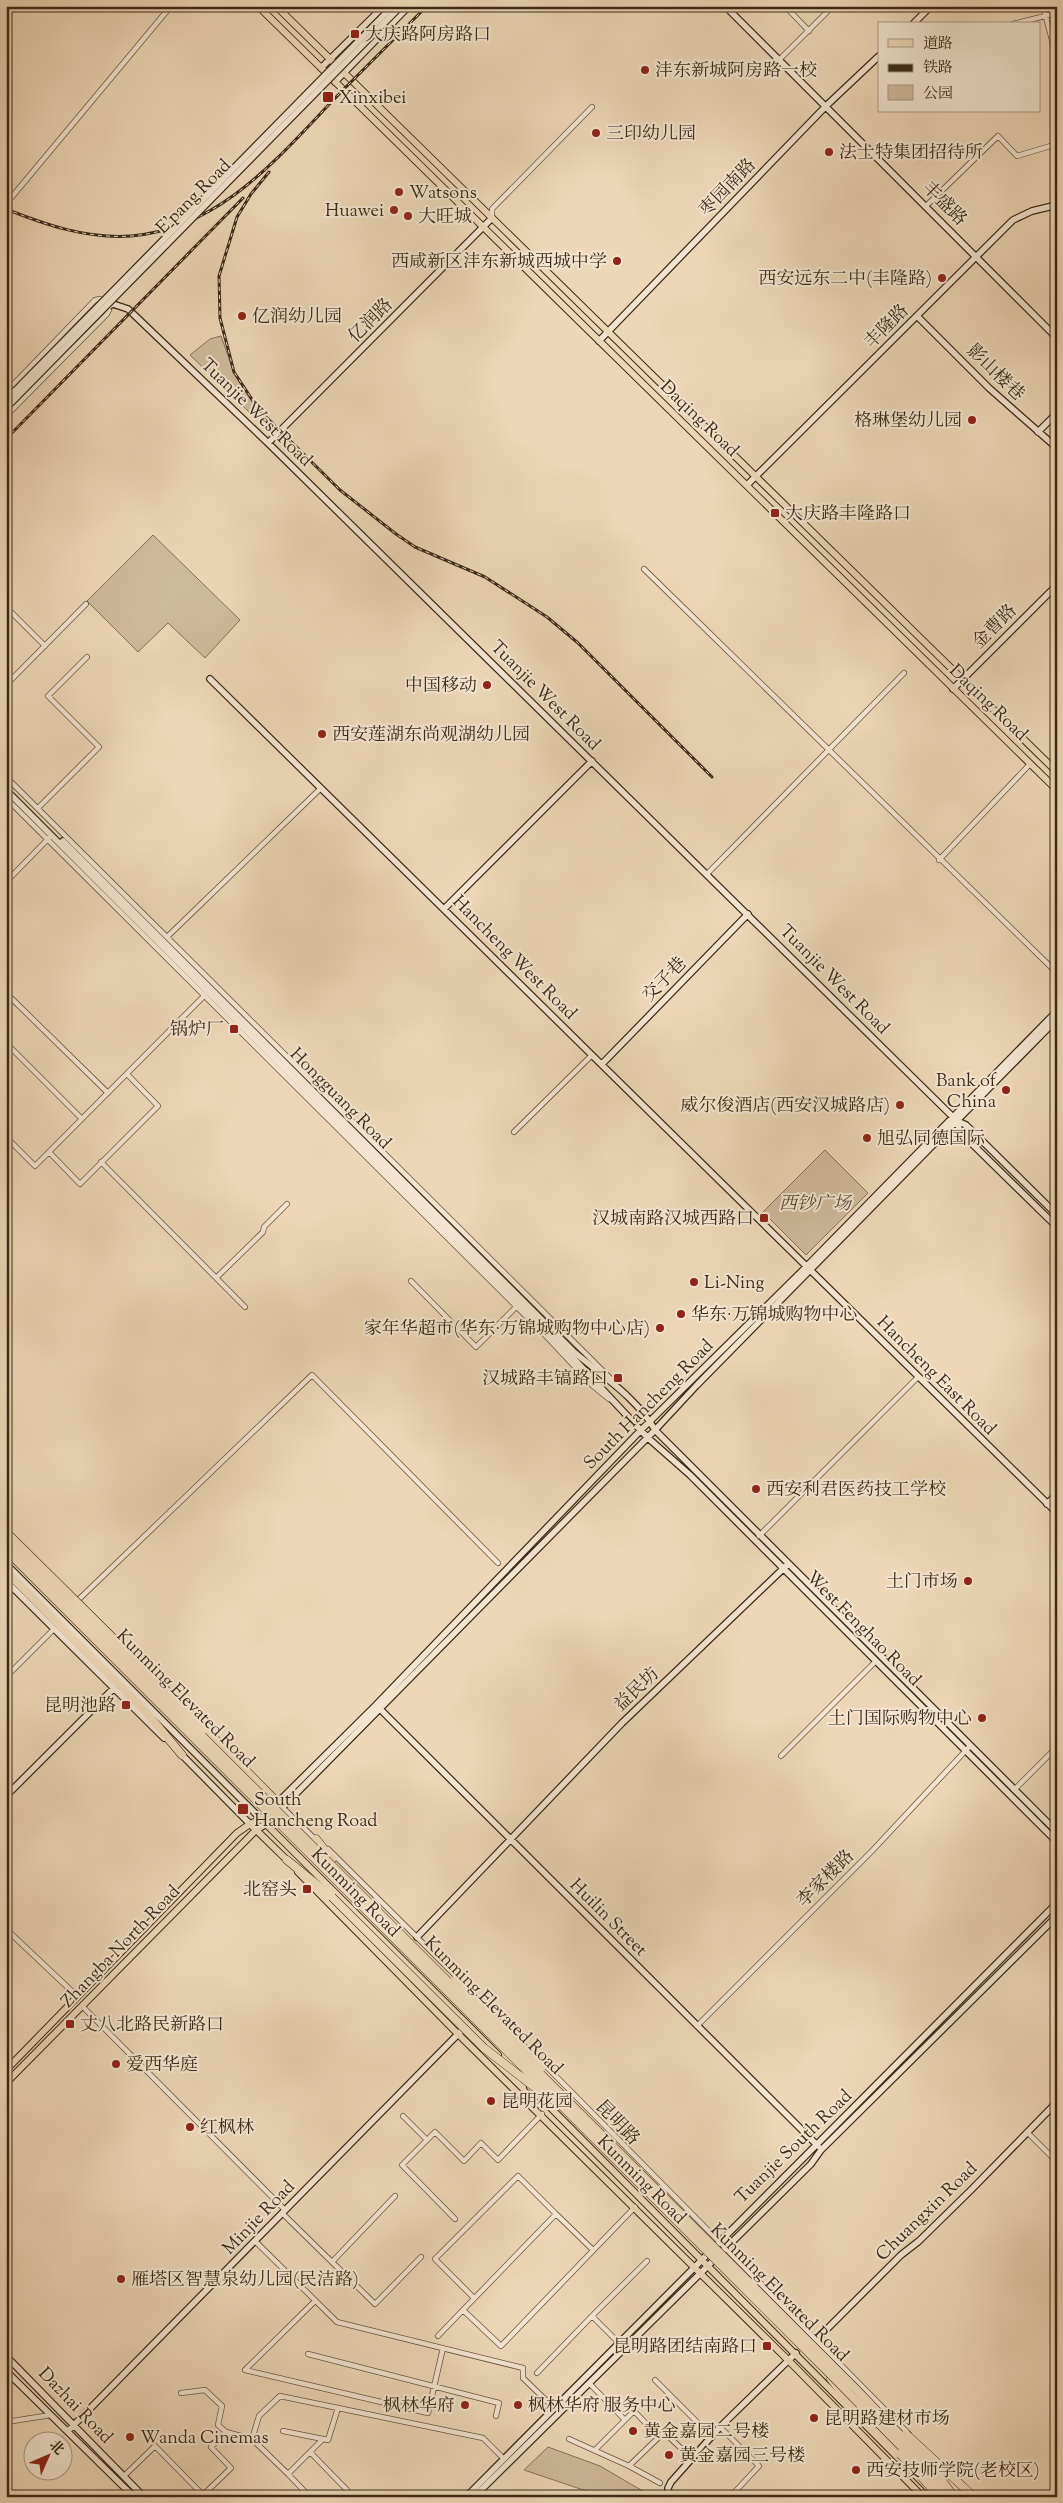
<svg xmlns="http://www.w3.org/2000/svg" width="1063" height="2503" viewBox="0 0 1063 2503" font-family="'Sorts Mill Goudy','Noto Serif SC',serif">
<rect width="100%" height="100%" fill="#edd7b6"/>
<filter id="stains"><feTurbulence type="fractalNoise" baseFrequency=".004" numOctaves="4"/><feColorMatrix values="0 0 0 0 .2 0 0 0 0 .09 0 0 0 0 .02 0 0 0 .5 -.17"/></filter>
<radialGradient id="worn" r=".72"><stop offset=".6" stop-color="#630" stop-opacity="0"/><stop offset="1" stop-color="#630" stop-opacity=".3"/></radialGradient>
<path fill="#cfba9b" stroke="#857259" d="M221,336l14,39 21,33 -5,6 -61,-59 20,-16z
M153,535l87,85 -35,38 -37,-35 -30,29 -51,-51z
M825,1150l43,43 -62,62 -43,-43z
M548,2447l52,19 53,31h-49l-80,-27z"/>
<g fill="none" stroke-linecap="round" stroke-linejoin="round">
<g stroke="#68563f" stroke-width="6">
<path id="street" d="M785,6l24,25
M1043,6l14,53
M1013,24l44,-11
M779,60l54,-54
M6,204l165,-198
M926,206l72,-70 19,20 40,-12
M492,218v-9l100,-102
M6,392l89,-92 5,-1 5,4 4,7 -2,4 -101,102
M644,569l413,404
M6,607l39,39
M6,685l80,-81
M6,777l604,601
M6,798l539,537 48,51 16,13
M38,808l61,-61 -51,-51 39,-39
M939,860l91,-96
M707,874l197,-201
M6,882l43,-44
M167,937l154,-149
M6,993l102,100
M6,1043l76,76
M514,1132l78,-77
M6,1137l29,29 170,-171
M49,1152l31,32 78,-78 -31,-32
M101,1162l144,145
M216,1278l47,-46 1,-5 23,-23
M411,1281l65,66 42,-42
M759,1536l159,-159
M75,1603l237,-228 186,188
M6,1677l48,-48
M781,1756l95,-95
M1014,1790l43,-43
M280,1805l36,35
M328,1849l133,132
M6,1929l72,68
M82,2006l203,204
M697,2026l175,-175 98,-105
M537,2057l372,377
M403,2116l24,24
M1027,2132l30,30
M282,2213l50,49 63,-66
M455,2219l-53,-54 33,-33 29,29 17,-18 17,17 44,-46
M255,2241l82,81 186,46v10l31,30
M593,2250l-37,-36 -93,96 38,36 134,-139
M332,2262l43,42 46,-47
M474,2298l-39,-39 83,-83 38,38
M592,2316l55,-55
M438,2336l25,-26
M308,2354l191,49 -3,13
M245,2370l183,43 15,-65
M245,2370l70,-69
M537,2373l55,-57 27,27
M655,2380l56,56
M589,2383l36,37 9,-9 25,26 5,-5 28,27
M181,2393l24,-3 17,16 -4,19 8,7
M6,2422l45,-7
M720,2427l39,39 -29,31
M283,2431l45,9 10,-32
M252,2439l7,-23 21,-20 203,42 20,20
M569,2439l60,27 31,17
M595,2450l30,-30
M310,2452l37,38
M629,2466l30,-29
M124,2476l31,-30 48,49 28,-27 -20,-21 15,-15 26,7 36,35
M310,2497l-22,-23 35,-35"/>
</g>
<g stroke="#3b2b17" stroke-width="8">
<path id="secondary" d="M725,6l332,332
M913,24l18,-18
M321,68l63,-62
M335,82l74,-76
M107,307l6,-3 15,5 140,134 689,678 9,4 91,90
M917,316l72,72 68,60
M599,341l227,-235 53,-50
M1038,432l19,-19
M268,443l224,-225
M747,485l266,-265 19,-9 25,-6
M210,679l847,834
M953,689l104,-104
M6,790l568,569 74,79 42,37 367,367
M63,841l510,510c28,24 64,47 82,79l402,402
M444,909l148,-148
M602,1064l146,-150
M957,1121l3,11 97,95
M1047,1504l10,-10
M6,1564l255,255 115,-114 265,-275 161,-159 255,-260
M6,1581l158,157
M377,1706l441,440
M180,1753l70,71
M6,1796l107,-107
M266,1824l389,-394 41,-44 361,-367
M417,1937l205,-214 164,-157
M815,2341l86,-86 18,-14 53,-52 85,-87
M6,2356l138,141
M6,2371l128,126
M68,2431l398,-405
M466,2497l591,-594
M474,2497l337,-333 10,-14 236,-234
M669,2497l-1,-9 3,-6 49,-55 76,-74"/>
</g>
<g stroke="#3b2b17" stroke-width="8">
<path id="primary" d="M258,6l799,784
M276,6l781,766
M250,1824l40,39
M298,1872l160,162 330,326 135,137
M6,2070l231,-237 13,-9 11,-5 237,236
M6,2083l250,-253 10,-6
M530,2087l398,401"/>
</g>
<g stroke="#3b2b17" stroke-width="9">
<path id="highway" d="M6,1571l140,141 36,43
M205,1729l73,74
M316,1839l16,20
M287,1860l45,37
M831,2379l26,32 43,43"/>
</g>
<use href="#street" stroke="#f3e5d0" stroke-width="4.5"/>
<use href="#secondary" stroke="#f3e5d0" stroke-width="5.5"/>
<use href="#primary" stroke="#edd7b6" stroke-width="6"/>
<use href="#highway" stroke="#edd7b6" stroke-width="8"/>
<g stroke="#3b2b17" stroke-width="3">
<path id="rail" d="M269,172l-18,22 -14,23 -18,59 1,42 14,54 25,38 81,80 56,44 19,13 70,30 62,40 31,26 134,134
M6,209c40,16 81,30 125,27 94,-8 152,-85 213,-147 27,-27 55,-55 83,-83
M6,439l237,-241"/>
</g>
<use href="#rail" stroke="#f3e5d0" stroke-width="1" stroke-dasharray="4" stroke-linecap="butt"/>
<g stroke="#3b2b17" stroke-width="8" stroke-linecap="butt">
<path id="secondary-bridge" d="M6,400l387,-394
M6,408l395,-402"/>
</g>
<g stroke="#3b2b17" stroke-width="9" stroke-linecap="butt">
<path id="highway-bridge" d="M6,1532l199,197
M6,1540l850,849 78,81 20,27
M6,1550l827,827 97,99 16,21
M332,1897l152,151 62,48
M455,1980l77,76 9,12
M906,2434l68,63
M900,2454l40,43"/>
</g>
<use href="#secondary-bridge" stroke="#f3e5d0" stroke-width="5.5"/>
<use href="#highway-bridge" stroke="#edd7b6" stroke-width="8"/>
</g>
<g fill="#8f2418" stroke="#f3e5d0" stroke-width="2">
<rect x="350" y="29" width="10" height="10" rx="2.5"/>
<circle cx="645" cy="70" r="5"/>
<rect x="322" y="91" width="12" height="12" rx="2.5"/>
<circle cx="596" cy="133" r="5"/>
<circle cx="829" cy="152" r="5"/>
<circle cx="399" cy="192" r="5"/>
<circle cx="394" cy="210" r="5"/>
<circle cx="408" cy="216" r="5"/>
<circle cx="617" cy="261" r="5"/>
<circle cx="942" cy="278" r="5"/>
<circle cx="242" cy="316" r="5"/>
<circle cx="972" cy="420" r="5"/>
<rect x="770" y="508" width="10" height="10" rx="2.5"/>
<circle cx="487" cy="685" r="5"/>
<circle cx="322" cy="734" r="5"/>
<rect x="229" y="1024" width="10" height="10" rx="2.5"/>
<circle cx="1006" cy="1090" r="5"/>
<circle cx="900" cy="1105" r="5"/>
<circle cx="867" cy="1138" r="5"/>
<rect x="759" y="1213" width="10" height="10" rx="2.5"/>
<circle cx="694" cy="1282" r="5"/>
<circle cx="681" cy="1314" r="5"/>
<circle cx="660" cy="1328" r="5"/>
<rect x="613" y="1373" width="10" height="10" rx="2.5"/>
<circle cx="756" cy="1489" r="5"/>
<circle cx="968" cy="1581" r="5"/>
<rect x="121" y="1700" width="10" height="10" rx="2.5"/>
<circle cx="982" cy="1718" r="5"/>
<rect x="237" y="1803" width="12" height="12" rx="2.5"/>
<rect x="302" y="1884" width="10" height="10" rx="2.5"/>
<rect x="65" y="2019" width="10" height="10" rx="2.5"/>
<circle cx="116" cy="2064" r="5"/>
<circle cx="491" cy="2101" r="5"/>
<circle cx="190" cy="2127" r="5"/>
<circle cx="121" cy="2279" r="5"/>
<rect x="762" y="2341" width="10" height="10" rx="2.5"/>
<circle cx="465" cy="2405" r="5"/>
<circle cx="518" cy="2405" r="5"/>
<circle cx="814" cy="2418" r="5"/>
<circle cx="633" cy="2431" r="5"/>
<circle cx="130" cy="2437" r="5"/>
<circle cx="669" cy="2455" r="5"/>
<circle cx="856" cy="2470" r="5"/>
</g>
<g text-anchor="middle" stroke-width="4" stroke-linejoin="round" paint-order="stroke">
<g font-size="18" fill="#3b2b17" stroke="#f3e5d0" text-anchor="start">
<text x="365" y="40">大庆路阿房路口</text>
<text x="655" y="76">沣东新城阿房路一校</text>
<text x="339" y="103">Xinxibei</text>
<text x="606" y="139">三印幼儿园</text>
<text x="839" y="158">法士特集团招待所</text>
<text x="409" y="198">Watsons</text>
<text x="384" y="216" text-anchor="end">Huawei</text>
<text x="418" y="222">大旺城</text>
<text x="607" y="267" text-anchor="end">西咸新区沣东新城西城中学</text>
<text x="932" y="284" text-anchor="end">西安远东二中(丰隆路)</text>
<text x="252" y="322">亿润幼儿园</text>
<text x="962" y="426" text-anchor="end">格琳堡幼儿园</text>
<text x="785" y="519">大庆路丰隆路口</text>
<text x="477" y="691" text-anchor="end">中国移动</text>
<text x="332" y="740">西安莲湖东尚观湖幼儿园</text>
<text x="224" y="1035" text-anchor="end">锅炉厂</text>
<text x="996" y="1086" text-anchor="end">Bank of<tspan x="996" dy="21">China</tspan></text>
<text x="890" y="1111" text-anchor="end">威尔俊酒店(西安汉城路店)</text>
<text x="877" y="1144">旭弘同德国际</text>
<text x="754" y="1224" text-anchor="end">汉城南路汉城西路口</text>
<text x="704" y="1288">Li-Ning</text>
<text x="691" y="1320">华东·万锦城购物中心</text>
<text x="650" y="1334" text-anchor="end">家年华超市(华东·万锦城购物中心店)</text>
<text x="608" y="1384" text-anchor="end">汉城路丰镐路口</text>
<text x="766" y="1495">西安利君医药技工学校</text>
<text x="958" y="1587" text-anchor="end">土门市场</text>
<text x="116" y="1711" text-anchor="end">昆明池路</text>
<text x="972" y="1724" text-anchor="end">土门国际购物中心</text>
<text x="254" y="1805">South<tspan x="254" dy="21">Hancheng Road</tspan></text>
<text x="297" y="1895" text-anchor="end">北窑头</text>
<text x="80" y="2030">丈八北路民新路口</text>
<text x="126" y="2070">爱西华庭</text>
<text x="501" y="2107">昆明花园</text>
<text x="200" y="2133">红枫林</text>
<text x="131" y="2285">雁塔区智慧泉幼儿园(民洁路)</text>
<text x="757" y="2352" text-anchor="end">昆明路团结南路口</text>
<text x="455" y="2411" text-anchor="end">枫林华府</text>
<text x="528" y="2411">枫林华府 服务中心</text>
<text x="824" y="2424">昆明路建材市场</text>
<text x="643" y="2437">黄金嘉园二号楼</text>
<text x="140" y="2443">Wanda Cinemas</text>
<text x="679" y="2461">黄金嘉园三号楼</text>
<text x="866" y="2476">西安技师学院(老校区)</text>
</g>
<g font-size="18" fill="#3b2b17" stroke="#f3e5d0">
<text transform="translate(727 187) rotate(-46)" y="6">枣园南路</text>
<text transform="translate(193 196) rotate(-45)" y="6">E'pang Road</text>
<text transform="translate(945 203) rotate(45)" y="6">丰盛路</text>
<text transform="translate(370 320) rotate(-45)" y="6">亿润路</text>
<text transform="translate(886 326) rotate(-45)" y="6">丰隆路</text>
<text transform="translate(996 372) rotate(44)" y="6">影山楼巷</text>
<text transform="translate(257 412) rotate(44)" y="6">Tuanjie West Road</text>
<text transform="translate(700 418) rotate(44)" y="6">Daqing Road</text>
<text transform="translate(994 626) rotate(-45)" y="6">金曹路</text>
<text transform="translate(546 695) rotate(45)" y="6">Tuanjie West Road</text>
<text transform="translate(989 702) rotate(44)" y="6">Daqing Road</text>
<text transform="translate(515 957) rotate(45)" y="6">Hancheng West Road</text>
<text transform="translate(664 979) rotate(-46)" y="6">交子巷</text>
<text transform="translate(835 979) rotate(45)" y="6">Tuanjie West Road</text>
<text transform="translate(341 1098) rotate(45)" y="6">Hongguang Road</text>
<text transform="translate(937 1375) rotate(45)" y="6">Hancheng East Road</text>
<text transform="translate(648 1404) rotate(-45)" y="6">South Hancheng Road</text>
<text transform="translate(864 1628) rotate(45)" y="6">West Fenghao Road</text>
<text transform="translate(636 1689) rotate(-44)" y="6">益民坊</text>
<text transform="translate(186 1698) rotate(45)" y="6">Kunming Elevated Road</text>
<text transform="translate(825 1878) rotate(-45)" y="6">李家楼路</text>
<text transform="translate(356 1892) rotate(45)" y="6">Kunming Road</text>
<text transform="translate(609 1917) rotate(45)" y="6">Huilin Street</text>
<text transform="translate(120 1946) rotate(-46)" y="6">Zhangba North Road</text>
<text transform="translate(494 2005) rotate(45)" y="6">Kunming Elevated Road</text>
<text transform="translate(618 2122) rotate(46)" y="6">昆明路</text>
<text transform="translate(793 2146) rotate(-44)" y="6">Tuanjie South Road</text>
<text transform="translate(642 2179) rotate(45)" y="6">Kunming Road</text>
<text transform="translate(926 2211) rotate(-44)" y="6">Chuangxin Road</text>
<text transform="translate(258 2217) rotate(-46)" y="6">Minjie Road</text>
<text transform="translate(780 2292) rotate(45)" y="6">Kunming Elevated Road</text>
<text transform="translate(76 2405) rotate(46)" y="6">Dazhai Road</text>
</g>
<g font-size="18" font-style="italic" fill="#594831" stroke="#f3e5d0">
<text x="815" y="1209">西钞广场</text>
</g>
</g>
<rect width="1063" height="2503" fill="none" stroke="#edd7b6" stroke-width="25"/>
<rect x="8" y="8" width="1048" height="2488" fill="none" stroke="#3b2b17" stroke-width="2.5"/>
<rect x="12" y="12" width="1038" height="2478" fill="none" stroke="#3b2b17"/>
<rect x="878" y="22" width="162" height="90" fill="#f3e5d0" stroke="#a99b86"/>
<rect x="888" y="39" width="25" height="8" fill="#edd7b6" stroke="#a99b86"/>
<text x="923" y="48" font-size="15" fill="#3b2b17">道路</text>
<rect x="888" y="64" width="25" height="8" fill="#3b2b17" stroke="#a99b86"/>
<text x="923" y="72" font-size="15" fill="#3b2b17">铁路</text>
<rect x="888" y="85" width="25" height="15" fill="#cfba9b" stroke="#a99b86"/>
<text x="923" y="98" font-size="15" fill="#3b2b17">公园</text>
<g transform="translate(48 2456) rotate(45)"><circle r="24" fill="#f3e5d0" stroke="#a99b86"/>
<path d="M0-4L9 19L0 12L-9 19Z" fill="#8f2418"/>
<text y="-8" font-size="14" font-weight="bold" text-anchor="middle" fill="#3b2b17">北</text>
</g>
<rect width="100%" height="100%" filter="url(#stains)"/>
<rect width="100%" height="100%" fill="url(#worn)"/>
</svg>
